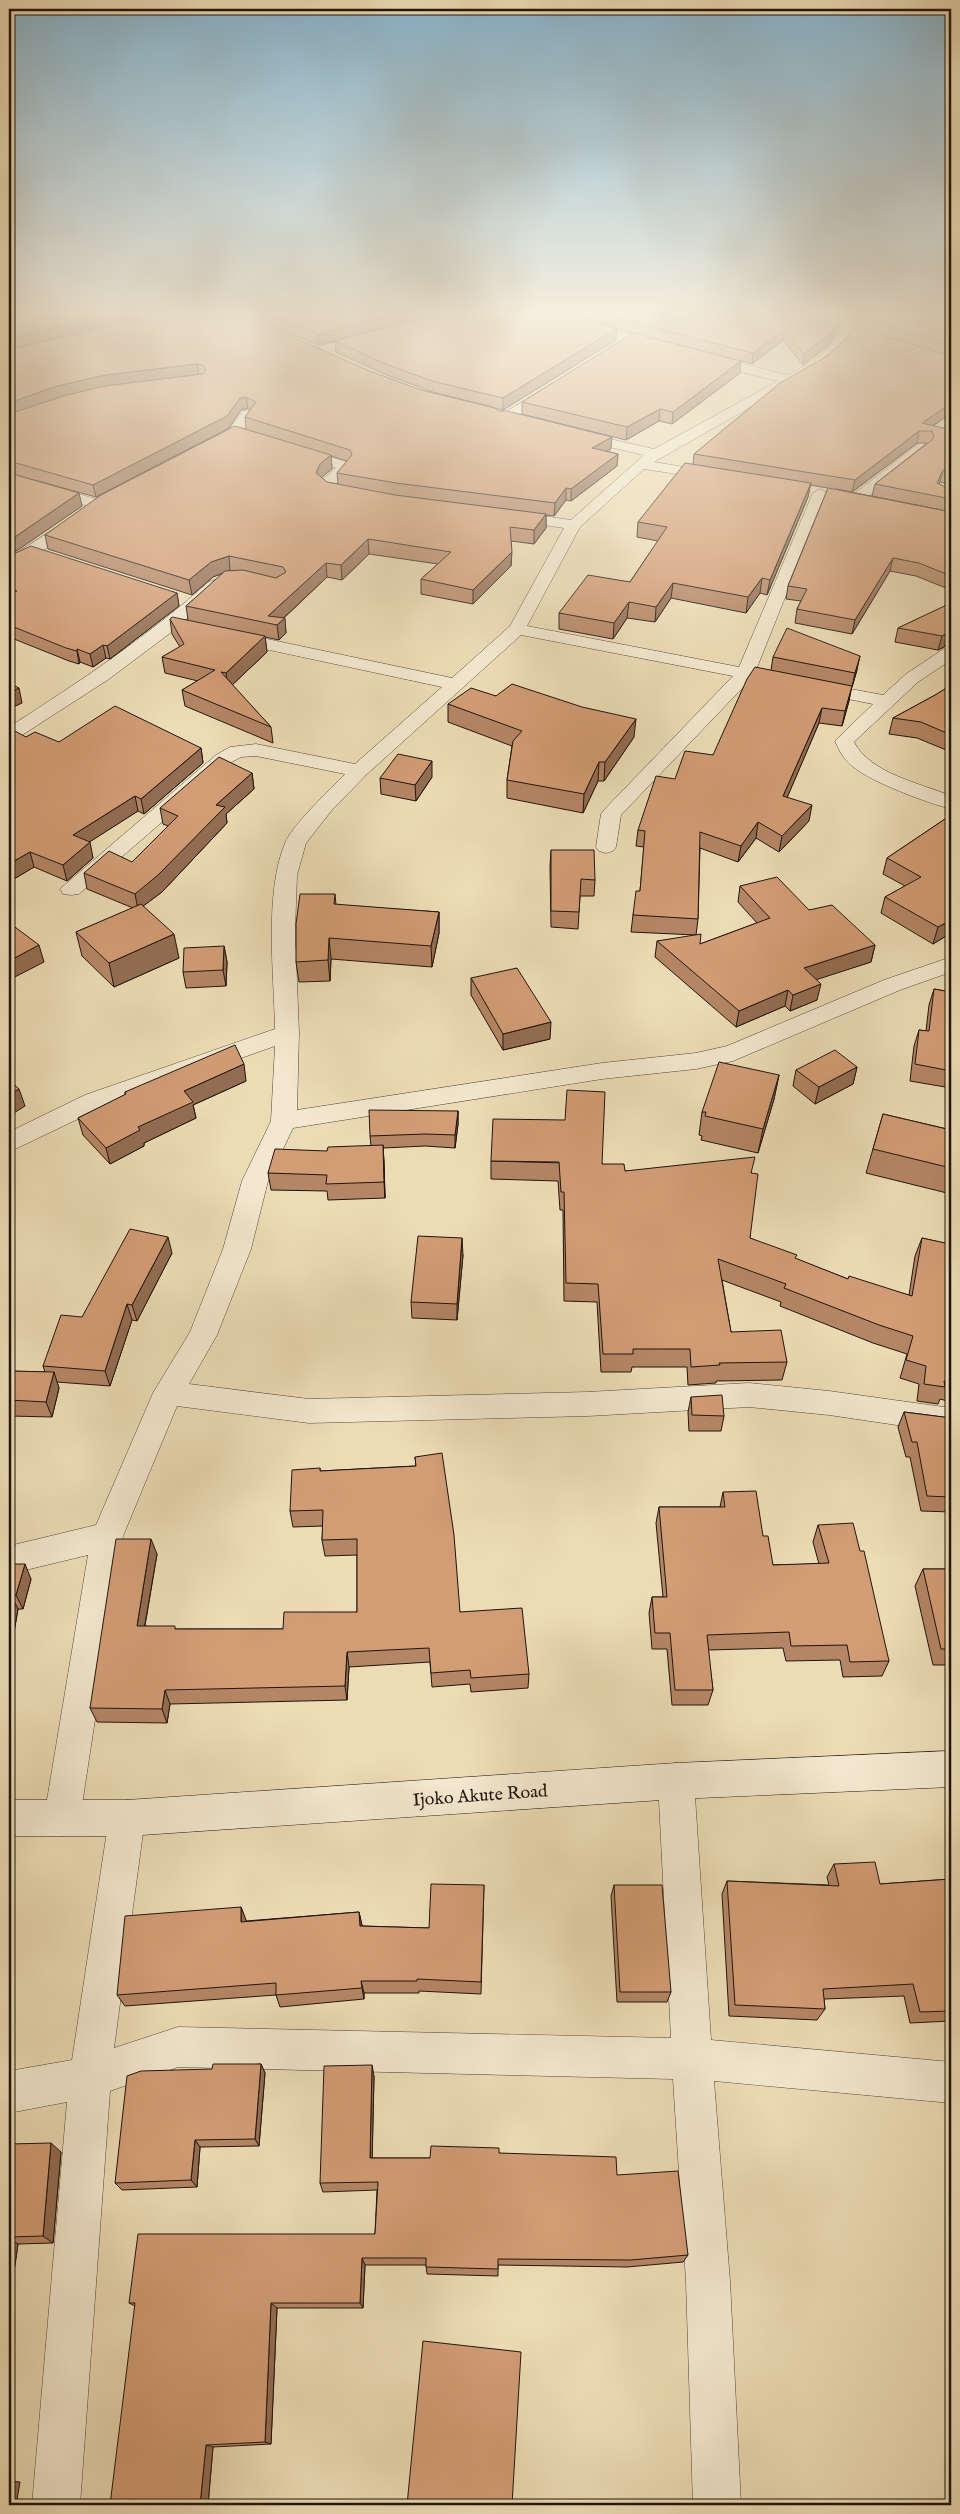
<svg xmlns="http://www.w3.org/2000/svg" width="960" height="2514" viewBox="0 0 960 2514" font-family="'IM FELL English',serif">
<rect width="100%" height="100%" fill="#ecdcb5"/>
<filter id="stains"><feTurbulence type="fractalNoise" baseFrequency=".004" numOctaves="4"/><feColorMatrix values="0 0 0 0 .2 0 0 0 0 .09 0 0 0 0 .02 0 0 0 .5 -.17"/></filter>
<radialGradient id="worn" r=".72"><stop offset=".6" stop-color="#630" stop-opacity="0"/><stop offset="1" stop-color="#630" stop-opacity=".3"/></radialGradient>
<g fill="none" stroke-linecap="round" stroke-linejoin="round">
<g stroke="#524638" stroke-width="1">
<path id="minor" d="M430,317h19l-2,3 -129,35 -6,-4 2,-3z
M563,317h16l22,9 66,19 2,3 -6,4 -70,-20z
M845,317h12c-4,20 -13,33 -29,46l-174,99 67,11 2,3 -2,3 -5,1 -72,-11 -64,58 -53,99 212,41 74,-174 7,-4 7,4 -71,177 9,2 3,4 -3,4h-15l-129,135 -5,32 -3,4 -7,2 -7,-2 -3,-4 5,-33 3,-4 129,-134 -212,-41 -155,140 -34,35 -26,33 -9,32 -2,56 4,102 -2,77 305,-47 94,-10 31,-7 157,-66 67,-23v15l-51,18 -167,71 -37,8 -94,10 -309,49 -25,53 -17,68 -34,86 -28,49 120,15 279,-7 161,-9 80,8 122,17v25l-122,-18 -80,-8 -161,9 -279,7 -132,-17 -54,130 -43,282 -5,13 -13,5 -13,-5 -5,-13 44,-263 -79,19v-28l87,-21 57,-132 37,-61 33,-83 19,-68 29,-60 4,-75 -172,61 -94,45v-20l76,-37 190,-66c-1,-54 -11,-136 10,-186 8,-19 45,-53 60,-69l-89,-18 -15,1 -11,6 -151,131 -8,1 -8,-1 -3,-5 156,-134 14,-8 26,-3 99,20 87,-77 -219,-47 -3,-4 3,-4 6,-1 223,47 58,-52 54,-98 -61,-9 -3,-3 3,-3 5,-2 63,9 73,-65 -74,-17 -2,-3 2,-3 5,-1 79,18 124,-68 -78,-19 -2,-3 2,-3 4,-1 84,20c28,-15 50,-25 57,-58z
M553,383l5,1 2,3 -2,3 -50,31h-10l-2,-3z
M248,410l7,4 -15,21 -28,14h-10l-2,-3 2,-3 28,-14 13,-18z
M923,443l7,4 -2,3 -67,52h-10l-2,-3 2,-3 67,-52z
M296,446l53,17 2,3 -5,9 -12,10 28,7 2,3 -2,3c-12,3 -30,-2 -41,-8l-1,-8 16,-14 -45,-15 -2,-3z
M9,474l94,27 3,3 -8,5 -89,-26z
M76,515l5,2 3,3 -3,3 -43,31 -29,15v-11z
M215,580l8,5 -2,3 -44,40 -68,51 -93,60 -7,2v-14c72,-46 136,-89 200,-145z
M951,647v13l-33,22 -64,60c17,32 66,41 97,54v13c-26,-7 -78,-26 -99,-43 -8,-7 -13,-15 -17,-25l38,-37 -60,-12 -6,-1 -3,-4 3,-4 6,-1 70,13 23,-21 39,-26z
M676,1763l13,5 5,13 17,259 240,22v41l-237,-22 16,200 11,224h-48l-7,-224 -13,-202 -495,-12 -68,24 -30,414h-48l35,-403 -58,11v-42l63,-11 37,-242 5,-13 13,-5 13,5 5,13 -31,230 64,-21 493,11 -13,-257 5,-13z"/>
</g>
<g stroke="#1f140e" stroke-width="1">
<path id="secondary" d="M951,1751v36l-275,12 -549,37h-118v-36h118l549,-37z"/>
</g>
<use href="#minor" fill="#f3e8cf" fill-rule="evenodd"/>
<use href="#secondary" fill="#f3e8cf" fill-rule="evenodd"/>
</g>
<path fill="#b58665" stroke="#1f140e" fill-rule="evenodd" d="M9,317l363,55 49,18 71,17 -59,-15 -49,-18 -48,-22 -1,-11 281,-12v11l-113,70 -8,-2 3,3 113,38 -5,2 12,3 -1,12 -46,35 -5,-1 -12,16 -8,-1v13l-12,16 -23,-3v25l-38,38 -52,-10v-15l17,-15 -69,-10 -27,26 -15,-3 -43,41 2,15 -7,7 -14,-3 2,15 -35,33 39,42 2,16 -88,-37 -3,-16 16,-9 -33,-8 -3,-16 18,-10 -8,-13 -2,-15 18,1 -2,-14 38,-33 -11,4 -21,18 -144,-46 -3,-14 201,-106 -1,-12 5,-7 -2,-2 -7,2 -12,18 -133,69 -87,-24zM331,456l16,5 -10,12 1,11 -11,-2 -6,-5 11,-8z
M251,317h173l-105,28z
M585,317h258l-13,27 -27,21 -20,-25 -31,24 -11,-3 -1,12 -68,51 -13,-3 -33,19 -104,-26v-12l111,-68z
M858,317h93v96l-18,13 18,4v55l-11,-3 -1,2 12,6v22l-79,-16 3,-12 52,-41h-10l-65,49 -16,-3 115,23v78l-35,-14 -26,-5 -38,63 -57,-11 2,-14 4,-8 -15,-2 2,-13 40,-98 -18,-3 -2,12 -41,98 -7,-2 -14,20 -75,-15 -16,24 -28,-4 -14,21 -54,-10v-16l71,-31 28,-41 -21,-4 1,-15 55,-58 1,-10 130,-96 18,-15 14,-15z
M9,473l73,33 -72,49 167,38 2,13 -69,53 -4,-1 -13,9 -13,-5 -1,2 -10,-3 -60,-24z
M951,603v28l-7,16 -6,3 -43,-8 3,-14z
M773,657l84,13 -5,17h-1l-2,14 -7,25 -23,-3 -32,74 22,24 -30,31 -23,-14 -18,24 -38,-14 -2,71 -2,16 -65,-3 2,-17 7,-24 4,-44 -8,-1 2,-16 37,-51 38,-24 58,-85z
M951,685v67l-34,-14 -28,-4 4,-16 44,-24z
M496,696l138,41 -30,44h-6l-15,32 -76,-15v-18l5,-34 -64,-24v-18z
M26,737l33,5 142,6 2,15 -59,51 -6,-3 -49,31 4,16 -26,23 -33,-14 -25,15z
M252,773l2,16 -28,25 1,9 -65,69 -19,14 36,52 -65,29 -32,-31 -6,-24 57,-24 -46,-19 -3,-16 48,-11 36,-36 -5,-2 -3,-16z
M432,777l-16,24 -35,-7 -1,-16z
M951,815v118l-18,11 -52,-31 4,-16 20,-11 -22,-12 4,-16z
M551,850l44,30 -1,16h-14l-2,33 -27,-2 -1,-61z
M740,886l69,24 66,35 -4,17 -55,17 1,21 -27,11 -5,-5 -49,21 -81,-70 2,-16 43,3 57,-21 -19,-21z
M335,894l1,11 103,7v21l-7,34 -101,-8 -1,22 -31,1 -3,-20z
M224,946l3,16 -1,24 -40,2 -3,-16z
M471,978l79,61 -47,11 -32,-55z
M934,989l17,3v96l-41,-7 4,-35 5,-16 7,1 3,-26z
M857,1067l-4,17 -38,20 -22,-18 3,-16z
M779,1075l-5,24 -16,54 -57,-13 1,-4 -3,-1 3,-23z
M246,1081l-53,24 3,13 -52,25v3l-34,18 -27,-29 -5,-17 47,-23v-3z
M458,1111v13l-3,24 -30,-2 -42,2 1,14 1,36 -57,2 -1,-9 -56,-1 -3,-17 59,-22 44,-5 -1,-10z
M883,1114l68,16v64l-85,-21z
M491,1161l111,3 23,7 127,2 -2,65 46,21 52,20 61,16 6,-39 7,-18 26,6 3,-9v167l-11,-3 -2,5 -21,-3 2,-17 -19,-6 7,-24 -34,-11 -93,-37 1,-4 -59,-22 9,52 56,30 -5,18 -66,1v2l-28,2 -1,-18h-55l-1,5h-30l-4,-70 -33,-1 -1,-91h-3l-2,-29 -67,-2z
M172,1253l-35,68 -5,-1 -22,66 -53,-4 2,6 -7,29 -43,-1v-45l36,1 -2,-6 39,-49z
M463,1255l-6,65 -45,-2 -1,-16z
M691,1397l33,19 -3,15h-32l-1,-19z
M904,1412l47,6v94l-30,-1 -11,-54h-4l-8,-30z
M415,1457l45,155 69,62 -1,14 -57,4 -1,-8 -38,3 -2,-25 -81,5 -2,33 -177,4 -3,19 -70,-1 -7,-14 67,-154 -12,72 31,3h107l74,-17v-57l-32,1 -3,-16 1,-14 -30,1 -3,-16 30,-43v3l96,-5z
M723,1492l40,44 10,29 46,-1 -6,-22 5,-17 71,136 -7,15 -39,1 -3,-17 -54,1 -3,-13 -75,2 5,40 -5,15h-36l-5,-56h-15l-3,-36 3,-16h11l-7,-74 3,-16h61z
M9,1564l22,15 -8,30h-5l-9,52z
M923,1569h28v96h-18l-18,-79z
M834,1864l46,20 71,-5v142l-41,2 -6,-27 -80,3 1,10 -8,11 -88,-4 -7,-122 5,-13 102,4 -2,-8z
M484,1885l-3,109 -62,-3v2h-55v6l-84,8 -4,-12 -151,11 -8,-11 124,-88 5,14 113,-9 3,14 67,2z
M614,1885l57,107 -4,10h-50l-6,-106z
M261,2064l4,9 -6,73 -59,1 -3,40 -75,3 -7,-7 97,-114z
M374,2076l-2,82h58l69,-5 118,22 71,80 -5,7 -56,5 -129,-2v11l-71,-2 -1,-9h-61l-2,43h-86l-6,136 -58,3 -5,58 -73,-199 -6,-3 246,-69 2,-44 -54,2 -3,-9z
M9,2144l52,8 -8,91 -35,1 -9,62z"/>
<path fill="#936d52" stroke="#1f140e" d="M98,317h46l-135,33v-11z
M383,317h41l-105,28 -1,-11z
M840,317h3l-13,27 -27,21 1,-11z
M616,329v11l-113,70v-12z
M785,329l-2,11 -31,24 1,-11z
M741,361l-1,12 -68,51 1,-12z
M197,364l2,11 -92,11 -47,11 -51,18v-12l48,-17 48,-11z
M246,397l2,11 -7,2 -12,18 -133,69 -3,-12 147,-87z
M951,403v10l-26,18 -3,-8z
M660,409l-1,12 -33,19 1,-13z
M919,431l-2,12 -65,49 3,-12z
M612,437l-1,12 -20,11 1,-12z
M618,454l-1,12 -46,35v-12z
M331,455l1,14 -11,9 -5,-5 4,-9z
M943,470l-3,12 -5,14 2,-13z
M811,483l-3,14 -41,98 3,-15z
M566,488v12l-12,16 1,-13z
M79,493l3,13 -73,50v-15z
M546,514v14l-12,16v-14z
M368,539l1,15 -27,26 -1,-15z
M512,552l-1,14 -38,38v-14z
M229,556l1,14 -17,7 -21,18 -3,-15 22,-18z
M893,558l-3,13 -38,63 3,-14z
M326,563l1,14 -51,48 -8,-9z
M762,578l-2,15 -14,20 2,-16z
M673,583l-2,15 -16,24 1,-15z
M177,593l2,13 -69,53 -3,-13z
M629,602l-2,16 -14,21 1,-16z
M285,618l1,15 -7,7 -2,-15z
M951,624v7l-7,16 -6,3 4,-14z
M265,636l2,16 -39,37 -2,-16z
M103,645l3,13 -13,9 -3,-13z
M77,649l3,13 -1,2 -2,-13z
M860,656l-3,14 -5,17 3,-14z
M852,686l-3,15 -7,25 3,-15z
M19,688l3,15 -13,6v-16z
M822,708l-3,15 -38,89 2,-16z
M636,719l-2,18 -30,44 1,-19z
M201,748l2,15 -59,51 -3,-15z
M432,761v16l-16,24 -1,-16z
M599,762l-1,19 -15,32 1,-19z
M252,773l2,16 -28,25 1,9 -65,69 -24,18 -3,-16 81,-89z
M135,796l3,15 -61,39 -4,-15z
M812,805l-3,16 -30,31 3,-16z
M758,822l-2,16 -18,24 3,-16z
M90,842l3,16 -26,23 -4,-16z
M30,852l4,15 -25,15v-18z
M439,912v21l-7,34 -1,-21z
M951,920v13l-18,11 5,-17z
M174,934l5,24 -65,29 -5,-24z
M329,938l2,21 -1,22 -2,-21z
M39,945l5,17 -35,18v-19z
M875,945l-4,17 -71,23 4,-17z
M224,946l3,16 -1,24 -3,-16z
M821,984l-4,16 -27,11 3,-16z
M788,990l-3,16 -49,21 3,-16z
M551,1022l-1,17 -47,11v-16z
M244,1064l2,17 -53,24 3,13 -52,25v3l-34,18 -4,-16 32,-21 46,-36z
M857,1067l-4,17 -38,20 4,-17z
M779,1075l-5,24 -16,54 5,-24z
M19,1089l6,17 -16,10v-21z
M458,1111v13l-3,24v-13z
M383,1145l1,17 1,36 -1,-16z
M168,1237l4,16 -35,68 -5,-16z
M462,1238l1,17 -6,65v-16z
M127,1304l5,16 -22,66 -5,-15z
M54,1372l5,16 -7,29 -6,-15z
M151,1539l6,15 -15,87 -5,-15z
M25,1564l6,15 -8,30 -7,-14z
M11,1595l7,14 -9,52v-55z
M347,1652l2,15 -2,33 -2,-14z
M165,1690l5,14 -3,19 -5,-14z
M241,1907l5,13v14l-5,-12z
M359,1912l3,13v14l-2,-13z
M361,1981l3,12v6l-2,-11z
M261,2064l4,9 -6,73 -4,-7z
M372,2065l2,11 -2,91 -2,-9z
M195,2140l5,7 -3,40 -6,-7z
M51,2143l10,9 -8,91 -10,-7z
M9,2238l9,6 -9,62z
M362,2258l3,7 -2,43 -3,-5z
M271,2303l6,5 -6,136 -6,-2z
M206,2445l7,2 -5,58h-8z
M10,2481l10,1 -4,23h-7v-13z"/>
<path fill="#d29c75" stroke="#1f140e" d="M9,317h89l-89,22z
M143,317h105l124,55 49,18 74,18 3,3h9l105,26 -20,11 26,6 -47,35 -5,-1 -11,15 -159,-20 -59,-10 15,-18 -2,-5 -105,-33 11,-15 -10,-5 -6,1 -13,18 -134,69 -84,-24v-47l58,-19 38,-9 98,-12 3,-5 -3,-4 -6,-1 -92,11 -48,11 -48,17v-53z
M276,317h107l-65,17z
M426,317h155l35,12 -113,69 -71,-17 -49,-18 -48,-22z
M616,317h224l-9,16 -27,21 -19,-25 -32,24 -118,-30z
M858,317h93v27z
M855,327l96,29v47l-29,20 29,7v42l-8,-2 -6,13 14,7v9l-76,-15 57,-44 2,-4 -2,-5h-13l-64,49 -161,-26 86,-71 44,-25 18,-15z
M633,333l108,28 -68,51 -13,-3 -33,18 -105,-25z
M235,426l96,29 -11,9 -4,9 11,9 68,13 151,19 -12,16 -24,-3 2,25 -39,38 -52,-11 30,-27 -83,-13 -27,26 -15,-2 -58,53 17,2 -8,7 -91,-19 39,-35 18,-1 33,8 10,-6 -3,-5 -54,-11 -18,6 -22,18 -144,-45 56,-40z
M685,463l126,20 -41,97 -8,-2 -14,19 -75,-14 -17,24 -27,-5 -15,21 -55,-10 29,-38 42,7 37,-55 -29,-5z
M9,473l70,20 -70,48z
M828,488l123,24v64l-32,-13 -26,-5 -38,62 -58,-11 10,-20 -19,-3z
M31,546l146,47 -70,53 -4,-1 -13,9 -13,-5v2l-11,-3 -57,-23v-30l8,-4 -8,-3v-19l3,-1 -3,-2v-10z
M951,603v21l-4,9 -5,3 -44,-8z
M172,617l93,19 -39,37 -5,-1 50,55 -89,-37 33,-20 -53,-13 22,-13 -14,-25z
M787,628l73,28 -5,17 -82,-16z
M755,667l97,19 -7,25 -23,-3 -39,88 29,9 -30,31 -24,-14 -17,24 -41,-14 -2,87 -65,-4 3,-24h4l5,-60 -7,-1 18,-54 19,3 10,-28 28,4 34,-76z
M9,683l10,5 -10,5z
M512,684l70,23 54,12 -31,43h-6l-15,32 -77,-14 6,-39 9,-10 -74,-27 23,-16 25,8z
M951,685v50l-30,-13 -28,-4 44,-24z
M115,706l86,42 -60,51 -6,-3 -62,39 17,7 -27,23 -33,-13 -21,12v-136l17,9 9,-5 24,10z
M398,754l34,7 -17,24 -35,-7z
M219,757l33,16 -36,32 9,2 -67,68 -23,19 -51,-21 25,-22 23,11 46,-46 -18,-8z
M951,815v105l-13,7 -53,-30 36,-20 -34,-19z
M551,850h43l1,30 -14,-1 -2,33 -28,-1z
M777,877l32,33 23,-5 43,40 -71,23 17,16 -28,11 -5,-5 -49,21 -82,-70 44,-7 -1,10 70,-26 -30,-32z
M300,894h35l-1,10 105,8 -8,34 -102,-8 -1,22 -32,2v-38z
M141,904l33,30 -65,29 -33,-31z
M9,927l2,2 4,-2 24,18 -30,16z
M224,946l-1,24 -40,2 1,-24z
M517,968l34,54 -48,12 -32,-56z
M934,989l17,3v79l-36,-7 4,-34 10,1z
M235,1045l9,19 -60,27 9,11 -55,25 2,3 -34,18 -28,-30 48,-24 -1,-2z
M835,1050l22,17 -38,20 -23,-17z
M719,1062l60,13 -16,54 -58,-13 1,-4h-4z
M9,1080l10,9 -10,6z
M567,1090l38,2 -3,72h22l1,7 130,-14 -4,16 7,1 -8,64 47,17 -2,3 53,21 1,-3 63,20 10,-58 28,6 1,-9v148l-7,-2 1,6 -21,-3 2,-18 -20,-6 7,-24 -34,-11 -95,-37 2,-4 -68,-25 13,73 50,-2 6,32 -68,1 1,2 -29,2 -1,-18h-57v5h-30l-5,-70 -32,-1 -2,-91h-3l-2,-30 -68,-1 2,-42 72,1z
M369,1110l89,1 -3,24 -30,-1 -55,2z
M883,1114l68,16v38l-78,-19z
M383,1145l1,37 -58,2 1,-9 -59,-2 7,-24 52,2 1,-4z
M130,1229l38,8 -36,68 -5,-1 -22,67 -62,-5 18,-51 21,2z
M418,1236l44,2 -5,66 -46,-2z
M9,1371l45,1 -8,30 -37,-2z
M722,1395l2,21 -32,-1 -1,-18z
M904,1412l47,6v79l-24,-1 -10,-54h-5z
M442,1453l12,82 6,77 62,-4 7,66 -58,4 -1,-8 -39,3 -2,-25 -82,4 -2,34 -180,4 -3,19 -72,-1 26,-169h35l-14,87h38v3h108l1,-17h73v-73l-35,1 1,-30 -33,1 2,-41 28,-2v3l96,-5 -1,-9z
M756,1491l7,45h5l5,29 56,-2 -11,-38 35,-2 7,28h4l25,110 -39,1 -3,-17 -56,1 -2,-14 -82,3 6,55h-38l-5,-57h-15l-3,-36h15l-8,-90h66l-2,-15z
M9,1564h16l-9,31h-5l-2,11z
M923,1569h28v80h-10z
M875,1862l5,22 71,-5v132l-31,1 -7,-28 -90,5 2,20 -90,-4 -8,-124 112,5 -5,-22z
M431,1884l53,1 -3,97 -64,-3v2h-56l1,7 -86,7v-12l-159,12 8,-79 116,-9v15l118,-10 1,14 69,2z
M614,1885h48l9,107h-51z
M213,2064h48l-6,75 -60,1 -4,40 -76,3 12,-107 14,-5 71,-2z
M372,2065l-2,93h60l1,-12 68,2v5l117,4 1,18 61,-4 10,84 -57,5 -133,-1v10l-72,-2v-9h-64l-2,45h-89l-6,139 -59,3 -6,60h-90l25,-202h-6l9,-69h237l3,-52 -58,1 4,-117z
M51,2143l-8,93 -34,1v-93z
M423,2341l98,11 -9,153h-105z
M9,2481h1l-1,11z"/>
<linearGradient id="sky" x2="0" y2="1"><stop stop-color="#88b7d1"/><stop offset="0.47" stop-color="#f6efde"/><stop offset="1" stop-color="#f6efde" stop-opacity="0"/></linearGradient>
<rect width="960" height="669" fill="url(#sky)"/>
<g text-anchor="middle" stroke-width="4.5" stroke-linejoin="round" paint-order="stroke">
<g font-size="18" fill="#1f140e" stroke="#f3e8cf">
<text transform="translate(480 1795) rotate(-4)" y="6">Ijoko Akute Road</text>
</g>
</g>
<rect width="960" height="2514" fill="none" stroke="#ecdcb5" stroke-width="30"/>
<rect x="10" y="10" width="940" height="2494" fill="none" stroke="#1f140e" stroke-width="2.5"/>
<rect x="15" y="15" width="930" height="2484" fill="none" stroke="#1f140e"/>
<rect width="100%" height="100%" filter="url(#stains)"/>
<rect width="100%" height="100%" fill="url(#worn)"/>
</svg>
